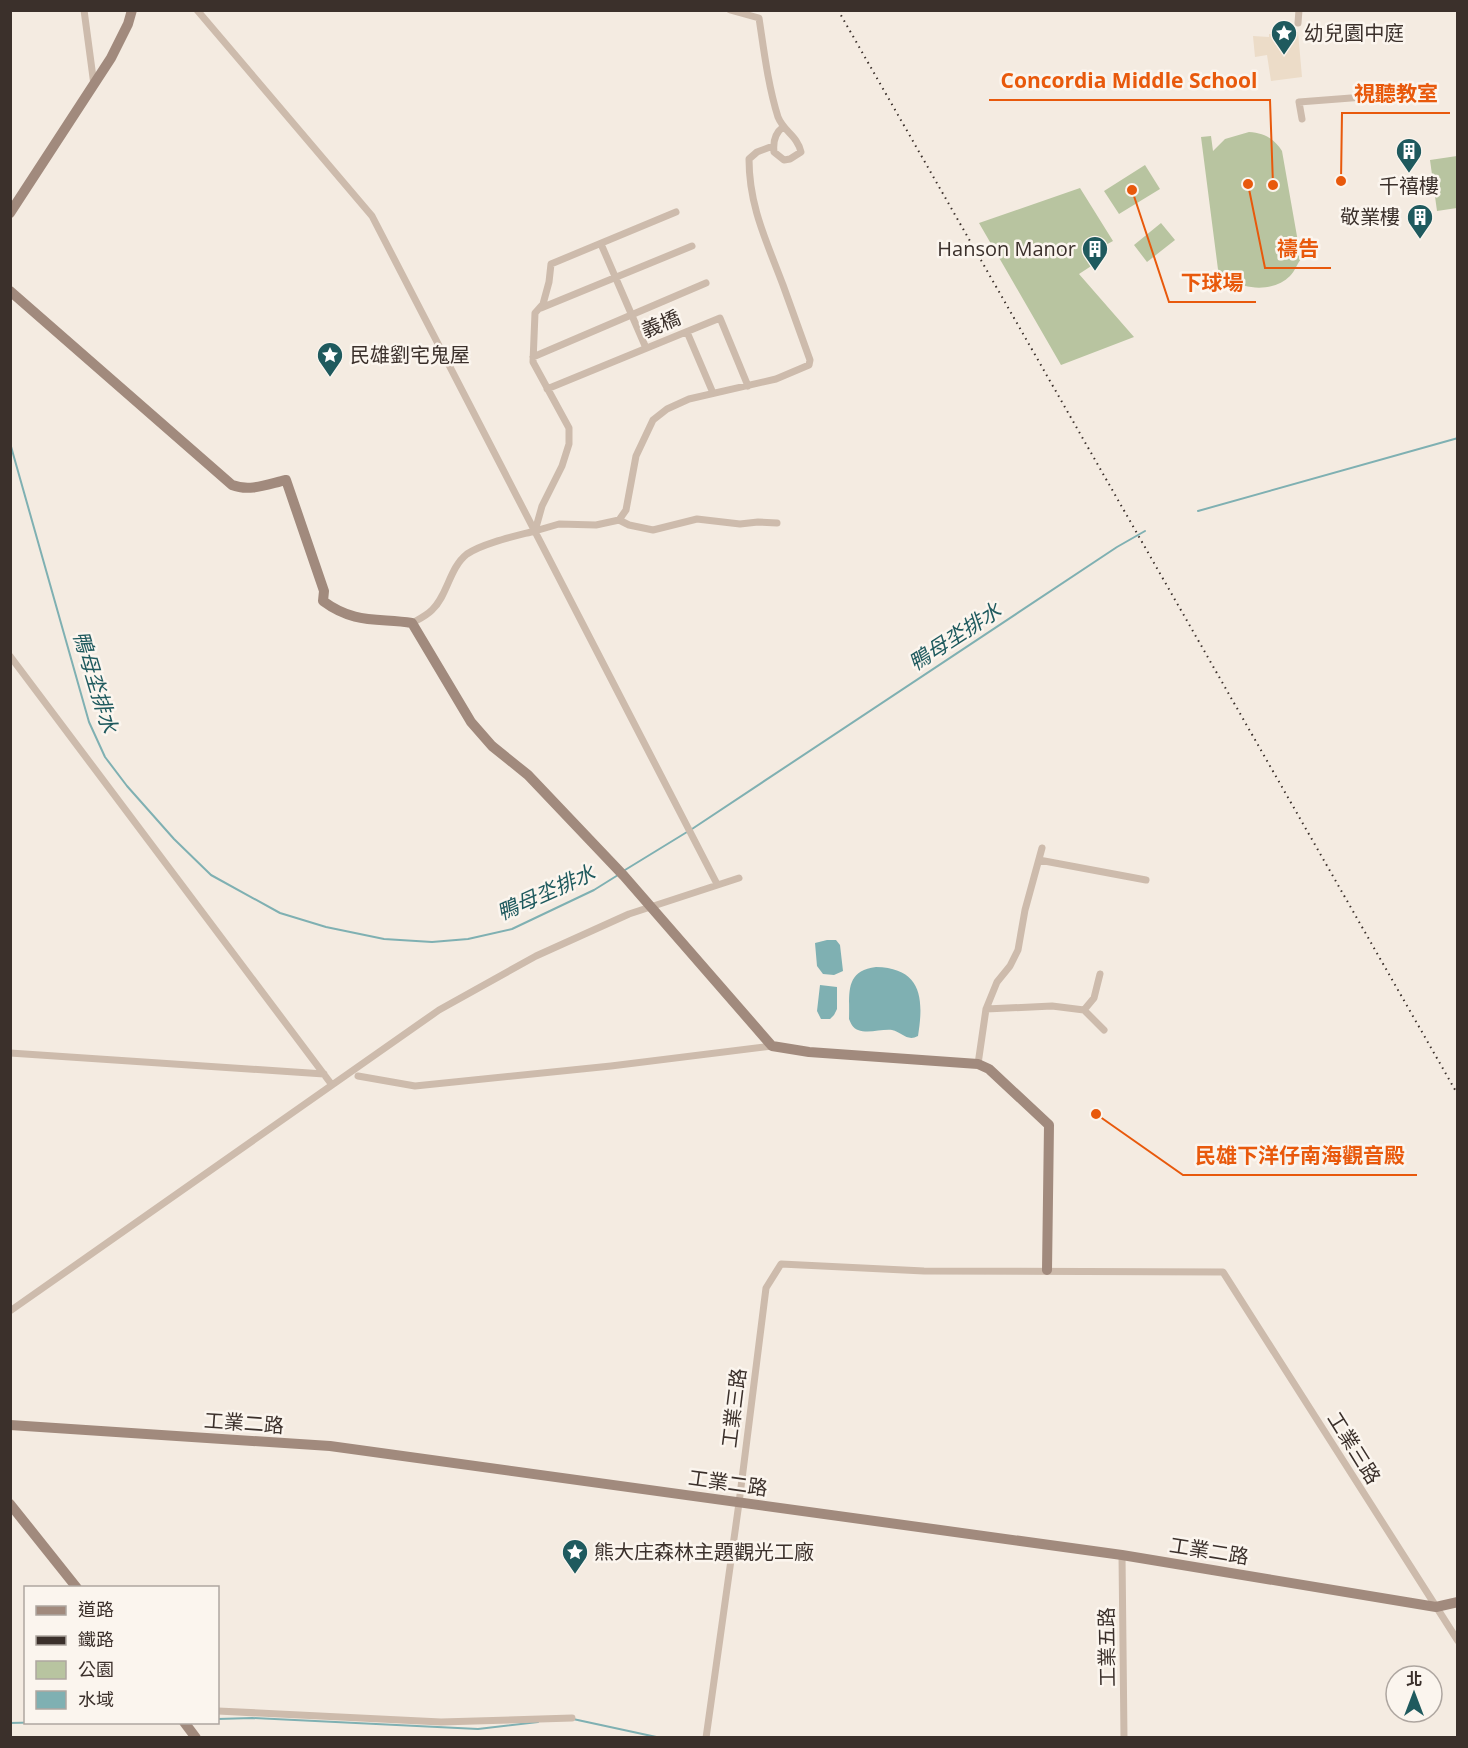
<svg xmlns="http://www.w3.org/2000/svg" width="1468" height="1748" viewBox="0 0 1468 1748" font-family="'Open Sans','Noto Sans TC',sans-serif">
<rect width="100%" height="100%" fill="#f4ebe1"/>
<path fill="#b8c4a0" d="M1249,132c15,1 25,6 33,19l19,108c-4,5 -6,12 -11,17 -15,15 -43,15 -59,3v4l-11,2 -19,-148 10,-1 2,15 12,-12z
M1457,156v52l-20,3 -7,-51z
M1145,165l15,24 -41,25 -15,-23z
M1080,188l33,53 -11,6v12l-23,15 55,63 -73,28 -82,-142z
M1161,223l14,17 -28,22 -13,-17z"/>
<path fill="#ecdcc8" d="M1298,32l4,45 -31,4 -4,-26 -12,2 -2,-21 16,1v-3h10l1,2h9l1,-3z"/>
<path fill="#7fb0b2" d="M827,940h9l4,5 3,26 -9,4 -11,-1 -6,-8 -2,-23z
M876,967c46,1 48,32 42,69 -11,6 -16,-4 -26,-6 -11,-1 -24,4 -34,0 -5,-2 -7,-6 -9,-11 1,-25 -5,-48 27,-52z
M820,985l17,2v22l-3,6 -4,4h-9l-4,-8z"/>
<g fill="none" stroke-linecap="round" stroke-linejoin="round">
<path stroke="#7fb0b2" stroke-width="2" d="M10,443l79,279 16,35 22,29 47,53 37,36 69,38 46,14 58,12 48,3 36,-3 44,-10 82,-39 24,-15
M1198,511l260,-73
M692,829l425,-282 28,-16
M625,870l62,-38
M218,1719l34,-1 226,11 60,-7
M573,1719l88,19
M10,1723l44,-1"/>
<path stroke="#cdbbac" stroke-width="7" d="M84,10l10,75
M197,10l175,206 345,668
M730,10l29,8c5,33 9,67 19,99 6,15 19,18 23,35l-11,7 -6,1 -10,-8c-1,-9 1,-19 9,-25
M1298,23l1,-13
M1302,119l-3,-17 78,-6
M601,244l45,104
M541,308l151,-62
M687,332l26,61
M533,357l173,-74
M547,389l173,-71 28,68
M619,520l7,-10 10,-54 17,-36 14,-11 22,-10 87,-20 33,-14 1,-5c-9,-25 -18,-50 -27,-75 -16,-43 -34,-78 -34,-126l8,-7 16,-6
M535,531l24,-7 37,1 23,-5 10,5 24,5 44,-11 43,5 18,-2 19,1
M412,623c7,-4 14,-7 20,-13 16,-15 17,-42 35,-56 16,-11 49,-18 68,-23l7,-25 20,-40 7,-22v-16l-36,-66 2,-49 8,-9 6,-22 2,-18 125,-52
M10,656l322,429
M1039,860l107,20
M986,1009l11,-27 13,-16 8,-16 7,-40 17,-62
M1084,1010l10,-12 6,-24
M10,1053l314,21
M978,1064l8,-55 66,-3 32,4 20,20
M358,1076l57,10 196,-20 161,-20
M10,1311l429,-301 97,-54 93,-42 110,-36
M1122,1555l2,183
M218,1711l223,11 131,-4
M706,1738l33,-235 27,-215 15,-24 143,7 299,1 235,369"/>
<path stroke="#a18a7d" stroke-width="10" d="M10,213l101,-155 17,-34 4,-14
M10,291l222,194c18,7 36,-1 54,-5l38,111 -1,10c31,23 54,17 89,22l59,99 21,24 36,29 96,101 148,170 37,6 169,12 11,5 60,56 -2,145
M10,1425l320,21 792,109 314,52 22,-5
M10,1504l67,84
M184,1722l12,16"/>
<path stroke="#3b302b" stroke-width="2" stroke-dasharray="1.5 4.5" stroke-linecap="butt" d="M838,10l620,1085"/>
</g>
<defs>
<g id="sight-pin" transform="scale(1.35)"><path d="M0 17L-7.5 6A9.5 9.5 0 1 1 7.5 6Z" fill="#1f5a5e" stroke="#fbf5ee"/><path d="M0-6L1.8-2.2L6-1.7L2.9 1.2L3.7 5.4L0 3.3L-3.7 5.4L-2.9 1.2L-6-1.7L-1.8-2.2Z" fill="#fff"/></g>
<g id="building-pin" transform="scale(1.35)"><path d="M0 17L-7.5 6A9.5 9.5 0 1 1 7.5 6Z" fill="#1f5a5e" stroke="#fbf5ee"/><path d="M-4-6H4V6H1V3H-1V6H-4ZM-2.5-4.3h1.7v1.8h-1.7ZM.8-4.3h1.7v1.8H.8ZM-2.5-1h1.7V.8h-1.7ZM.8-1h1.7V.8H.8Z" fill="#fff"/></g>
</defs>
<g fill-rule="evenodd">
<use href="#sight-pin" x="1284" y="33"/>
<use href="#building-pin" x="1409" y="151"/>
<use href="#building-pin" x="1420" y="217"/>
<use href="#building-pin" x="1095" y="249"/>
<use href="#sight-pin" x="330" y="355"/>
<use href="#sight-pin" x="575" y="1552"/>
</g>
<g text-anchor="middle" stroke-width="5" stroke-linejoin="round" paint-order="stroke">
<g font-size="20" fill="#3b302b" stroke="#fbf5ee" text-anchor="start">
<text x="1304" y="40">幼兒園中庭</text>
<text x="1409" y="193" text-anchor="middle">千禧樓</text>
<text x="1400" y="224" text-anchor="end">敬業樓</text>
<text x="1076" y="256" text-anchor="end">Hanson Manor</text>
<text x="350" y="362">民雄劉宅鬼屋</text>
<text x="594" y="1559">熊大庄森林主題觀光工廠</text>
</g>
<g font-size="20" fill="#3b302b" stroke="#fbf5ee">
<text transform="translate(661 324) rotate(-22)" y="7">義橋</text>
<text transform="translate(734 1408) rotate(-83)" y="7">工業三路</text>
<text transform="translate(244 1423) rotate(4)" y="7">工業二路</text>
<text transform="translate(1354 1448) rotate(58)" y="7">工業三路</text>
<text transform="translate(728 1483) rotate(8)" y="7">工業二路</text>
<text transform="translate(1209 1551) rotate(9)" y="7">工業二路</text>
<text transform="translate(1107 1647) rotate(-91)" y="7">工業五路</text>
</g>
<g font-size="21" font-style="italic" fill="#1f5a5e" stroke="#fbf5ee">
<text transform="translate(955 637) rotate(-33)" y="7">鴨母坔排水</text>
<text transform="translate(95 682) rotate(73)" y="7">鴨母坔排水</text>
<text transform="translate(546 893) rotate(-24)" y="7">鴨母坔排水</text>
</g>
</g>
<path fill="none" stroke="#e8590c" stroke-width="2" d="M1273 185L1270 100H989M1341 181L1342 113H1450M1248 184L1265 268H1331M1132 190L1169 302H1256M1096 1114L1183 1175H1417"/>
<g fill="#e8590c" stroke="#fbf5ee" stroke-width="2">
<circle cx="1273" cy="185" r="6"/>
<circle cx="1341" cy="181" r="6"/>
<circle cx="1248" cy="184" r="6"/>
<circle cx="1132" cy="190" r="6"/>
<circle cx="1096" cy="1114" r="6"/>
</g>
<g font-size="21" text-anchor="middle" font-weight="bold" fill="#e8590c" stroke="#fbf5ee" stroke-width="5" stroke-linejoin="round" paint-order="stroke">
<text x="1129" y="88">Concordia Middle School</text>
<text x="1396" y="101">視聽教室</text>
<text x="1298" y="256">禱告</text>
<text x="1212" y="290">下球場</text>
<text x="1300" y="1163">民雄下洋仔南海觀音殿</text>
</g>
<rect width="1468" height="1748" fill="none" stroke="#3b302b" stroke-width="24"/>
<rect x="24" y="1586" width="195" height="138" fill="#fbf5ee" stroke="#aea6a0" stroke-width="1.5"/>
<rect x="36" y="1606" width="30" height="9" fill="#a18a7d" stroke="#aea6a0" stroke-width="1.5"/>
<text x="78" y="1616" font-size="18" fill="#3b302b">道路</text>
<rect x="36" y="1636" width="30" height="9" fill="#3b302b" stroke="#aea6a0" stroke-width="1.5"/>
<text x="78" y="1646" font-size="18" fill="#3b302b">鐵路</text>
<rect x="36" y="1661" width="30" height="18" fill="#b8c4a0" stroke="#aea6a0" stroke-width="1.5"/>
<text x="78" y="1676" font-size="18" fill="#3b302b">公園</text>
<rect x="36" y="1691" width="30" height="18" fill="#7fb0b2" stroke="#aea6a0" stroke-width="1.5"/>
<text x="78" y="1706" font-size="18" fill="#3b302b">水域</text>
<g transform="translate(1414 1694)"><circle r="28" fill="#fbf5ee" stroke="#aea6a0" stroke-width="1.5"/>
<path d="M0-4.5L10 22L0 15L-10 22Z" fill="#1f5a5e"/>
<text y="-9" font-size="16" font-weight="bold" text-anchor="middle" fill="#3b302b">北</text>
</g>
</svg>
